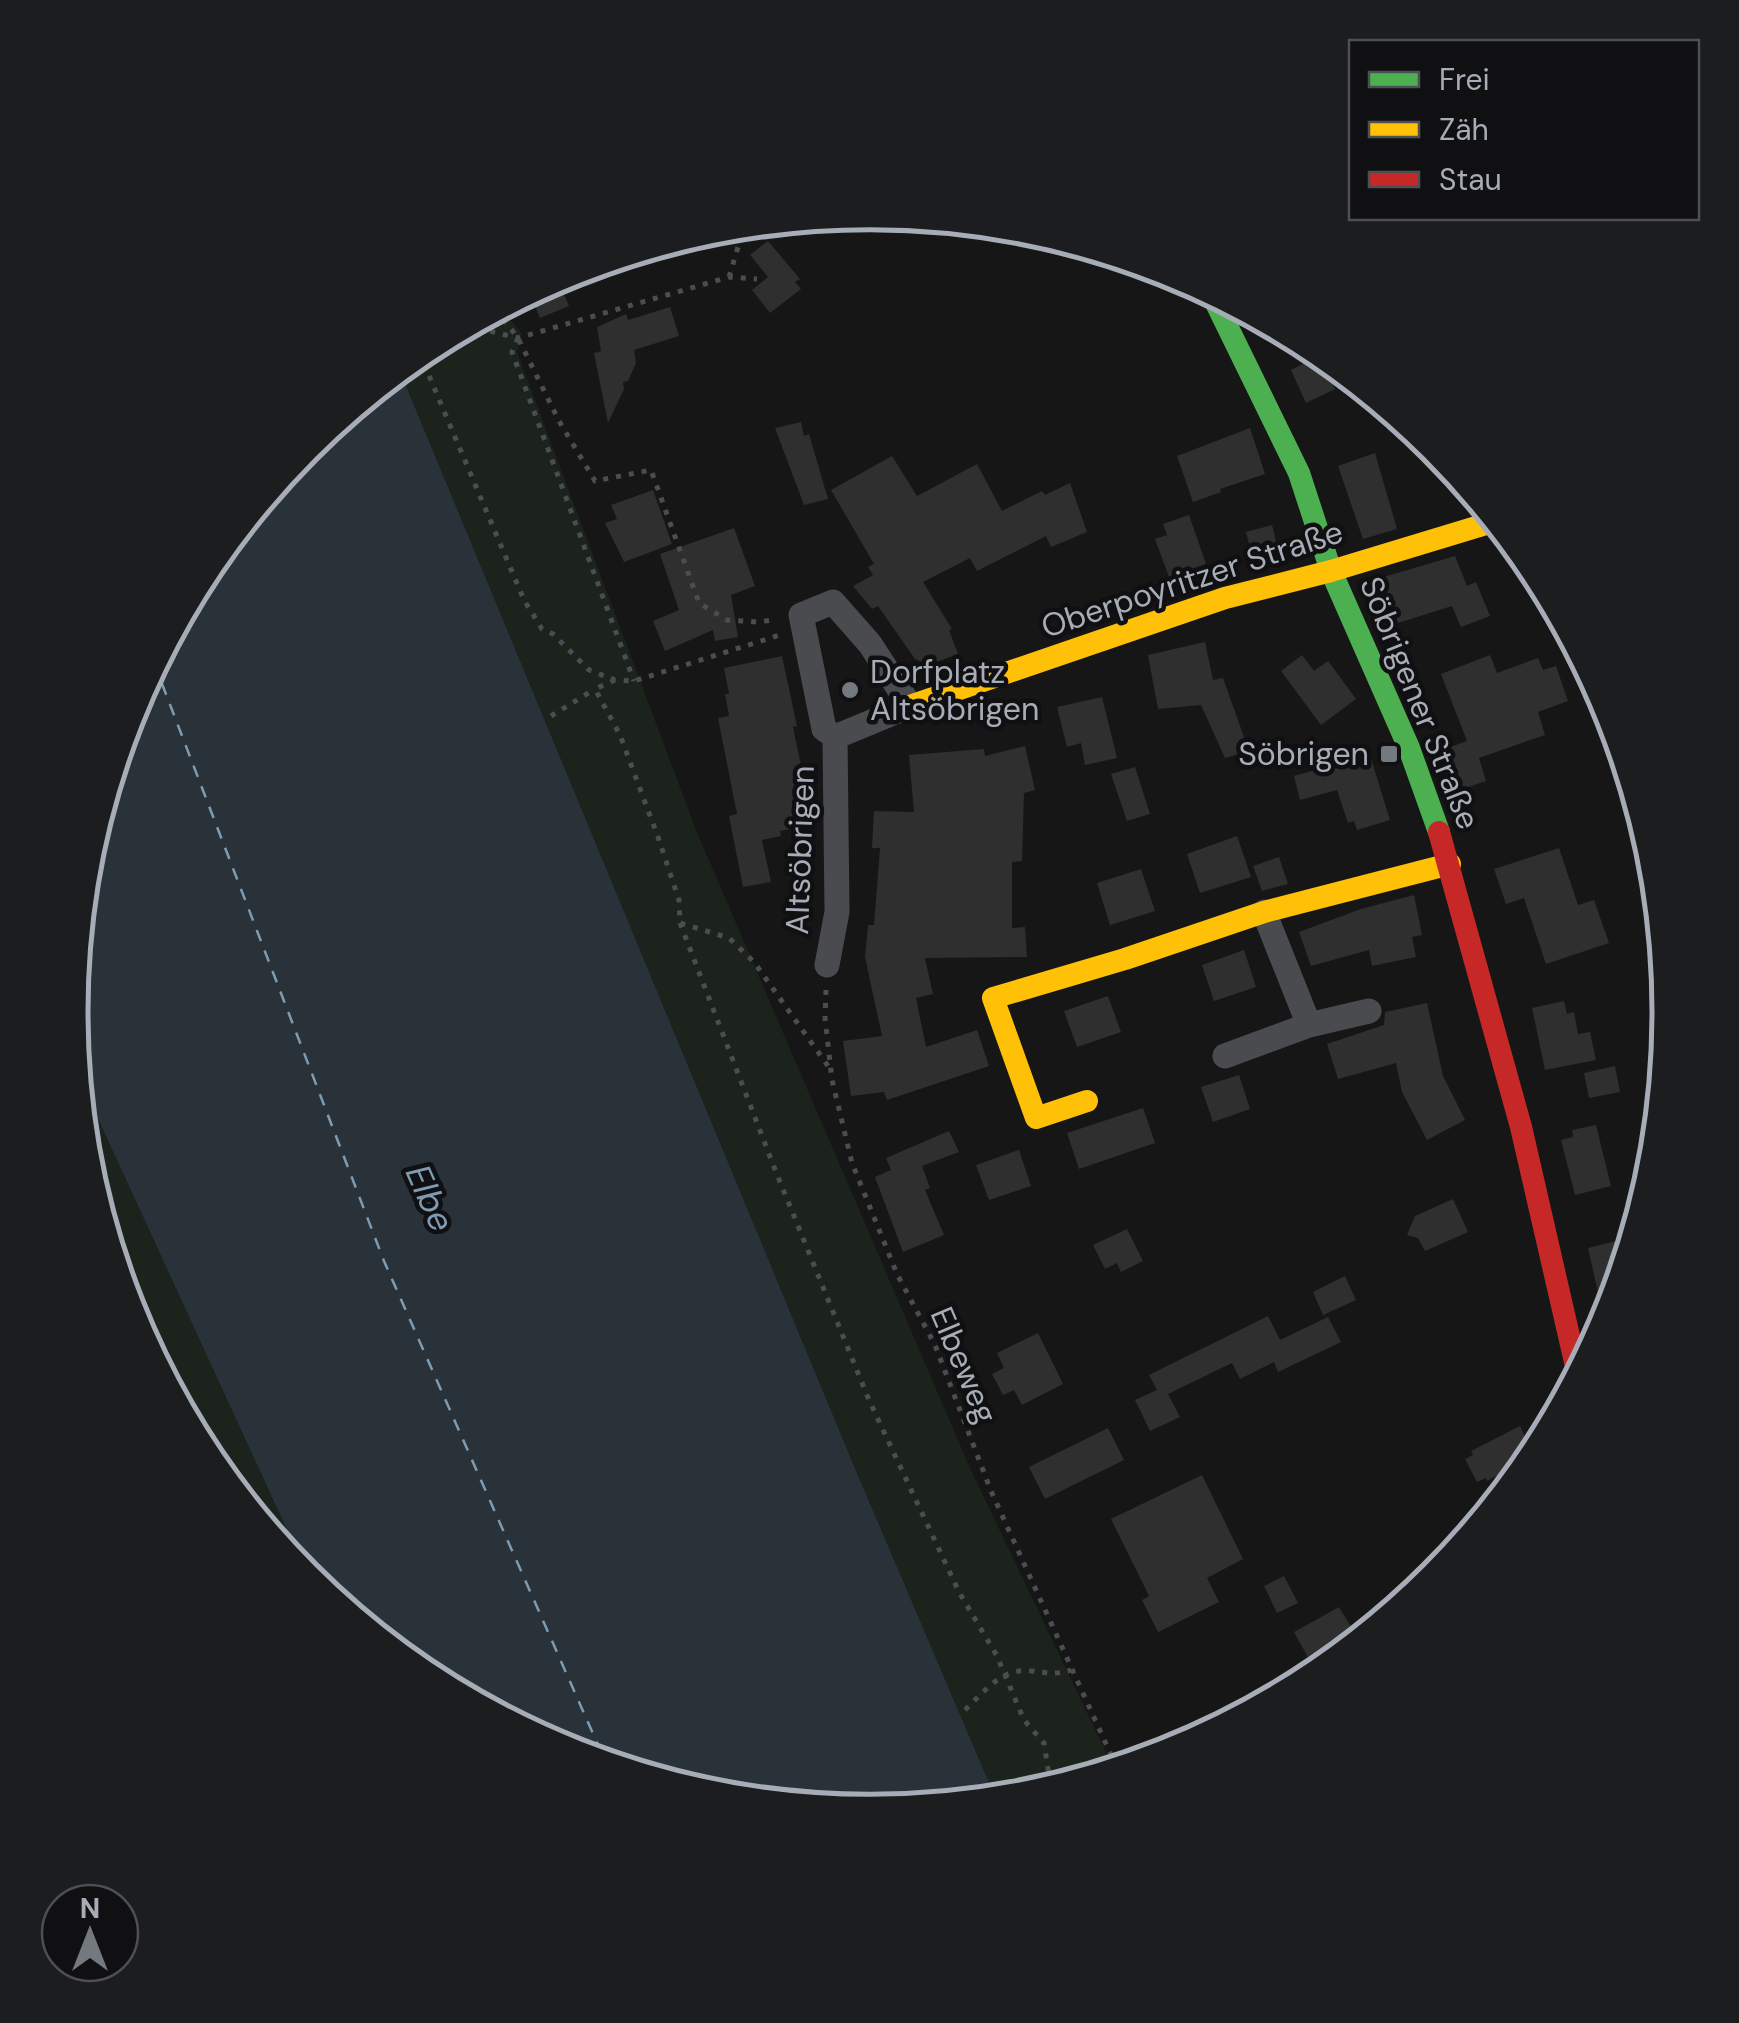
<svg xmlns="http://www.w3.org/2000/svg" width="1739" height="2023" viewBox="0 0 1739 2023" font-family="'DM Sans',sans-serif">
<rect width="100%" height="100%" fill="#161616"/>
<path fill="#1c231d" d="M499,307l23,27 -5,18 179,478 274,638 144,301 -89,27 -29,3 -142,-333 -455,-1097 27,-23z
M76,1071l235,511 -107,-127 -73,-138 -46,-150z"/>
<path fill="#293238" d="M399,369l455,1097 142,333 -127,12 -156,-15 -150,-46 -138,-74 -114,-94 -235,-511 -6,-59 15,-157 46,-150 74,-138 100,-121z"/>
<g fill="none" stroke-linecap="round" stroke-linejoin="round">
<path stroke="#7d9cb3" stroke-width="2.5" stroke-dasharray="12 10" stroke-linecap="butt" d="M154,663l230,598 222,502"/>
</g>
<path fill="#2f2f30" d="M768,241l32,38 -5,3 6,7 -31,24 -18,-23 16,-13 -18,-22z
M556,277l13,29 -29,12 -11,-27z
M670,307l9,29 -45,14 2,13 -8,18 -5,1 1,7 -16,34 -14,-70 7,-2 -4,-24 29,-13 2,6z
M1319,356l16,33 -29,14 -15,-33z
M801,422l3,14 5,-2 19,65 -24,6 -29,-77z
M1250,428l15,46 -45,15 1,3 -28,10 -16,-46z
M1375,453l22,76 -34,10 -25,-73z
M892,456l25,40 60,-32 25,47 40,-20 3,4 25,-12 17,49 -36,15 -5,-11 -69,35 -7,-13 -47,24 29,47 -3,1 9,24 -30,11 -13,-6 -37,-53 -6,3 -19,-23 20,-11 -5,-8 6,-3 -43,-74z
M653,490l19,54 -48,18 -19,-39 12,-4 -6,-14z
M1189,515l17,49 -37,13 -14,-38 12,-4 -4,-11z
M1272,525l8,33 -26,5 -8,-31z
M734,528l21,58 -24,9 7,42 -23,4 -2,-11 -48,21 -12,-30 26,-11 -19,-56z
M1455,556l12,30 9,-4 14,34 -29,11 -9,-21 -57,18 -18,-45z
M1205,642l8,38 10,-2 26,73 -24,7 -24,-53 -43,4 -10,-54z
M1302,655l12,16 14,-10 28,38 -35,26 -40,-54z
M1490,655l7,18 41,-15 5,12 13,-4 12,35 -30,11 7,23 -66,23 7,23 -32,11 -15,-41 28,-10 -26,-67z
M782,656l15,70 -4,1 10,48h2l5,23 -5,1 6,26 -31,6 1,5 -19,4 9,42 -28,5 -14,-71 8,-2 -19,-96 11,-2 -4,-22h4l-5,-26z
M1102,697l15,61 -32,7 -4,-22 -14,4 -10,-40z
M1025,746l10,44 -11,3 -2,68 -10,1v66l13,-1 2,30 -102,1 8,36 -17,4 10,49 51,-17 12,36 -102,34 -3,-8 -33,4 -8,-55 39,-5 -17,-79 3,-32h6l6,-77h-8l2,-37 40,1 -5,-57 75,-6 1,7z
M1370,755l20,65 -33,10 -3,-9 -6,2 -11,-33 -37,10 -6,-24z
M1135,767l15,47 -23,7 -16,-47z
M1237,836l14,41 -51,16 -13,-39z
M1559,848l19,57 16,-5 15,43 -63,21 -22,-66 -18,6 -12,-35z
M1279,857l9,27 -26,7 -9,-25z
M1141,869l14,42 -45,14 -13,-42z
M1414,895l8,40 -10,2 4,20 -44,9 -3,-16 -58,16 -12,-34 62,-23z
M1244,950l12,37 -42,14 -12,-36z
M1108,996l13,36 -44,15 -13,-36z
M1564,1001l3,13 7,-2 4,22 12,-2 6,28 -51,10 -13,-62z
M1427,1003l16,73 22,44 -38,20 -25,-48 -6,-29 -58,16 -11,-35 57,-19 1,-13z
M1615,1066l5,26 -31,6 -5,-25z
M1239,1075l11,34 -37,13 -12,-35z
M1143,1108l12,35 -76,26 -12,-36z
M1596,1125l15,61 -36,9 -14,-55 12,-3 -1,-7z
M949,1131l10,21 -37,14 8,22 -5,2 19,45 -41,17 -28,-75 16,-7 -5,-12z
M1019,1150l12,36 -42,14 -13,-35z
M1453,1199l15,33 -43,19 -7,-13 -11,-3 8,-19z
M1127,1229l16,32 -22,11 -4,-9 -12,6 -12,-24z
M1632,1237l-24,81 -3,5 -17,-75z
M1345,1276l11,24 -33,15 -10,-23z
M1268,1316l12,24 48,-23 13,25 -63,30 -4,-10 -34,17 -8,-16 -29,14 -35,17 12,23 -30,14 -15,-31 22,-10 -8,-15z
M1038,1333l25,51 -41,21 -8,-15 -11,5 -11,-21 12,-6 -7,-15z
M1520,1426l14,30 -47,25 -1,-3 -9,4 -12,-23 8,-4 -2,-4z
M1108,1428l16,32 -79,39 -16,-32z
M1202,1475l41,84 -36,19 12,24 -61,30 -16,-32 7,-4 -38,-77z
M1284,1576l14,27 -21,10 -13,-27z
M1339,1607l17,28 -12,7 3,6 -32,22 -21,-38z"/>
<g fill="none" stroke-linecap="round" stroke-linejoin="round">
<path stroke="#4c4d51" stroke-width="5" stroke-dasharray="5 8" stroke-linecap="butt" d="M729,277l16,-53
M495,309l23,29 41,83 36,60 56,-11 48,133 28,17 30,2 16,-2
M465,325l53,13 211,-61 28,2
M518,338l-6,14 122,329
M419,352l105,248 18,29 11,5 36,36 26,10 19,1 146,-46
M615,680l-20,9 25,46 38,102 21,63 1,23 49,15 25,24 74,104
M551,716l44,-27
M680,923l94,244 95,233 90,192 38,64 27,64 20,23 7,45
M826,990l-1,28 7,62 20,83 45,111 38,71 56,146 126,277
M965,1710c20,-19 37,-43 67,-39 16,2 23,4 39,-1"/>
<path stroke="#4a4b4f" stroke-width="25" d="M833,602l37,42 40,62 -75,31 -11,-8 -23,-114z
M827,965l10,-53 -2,-175
M1309,1025l60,-14
M1225,1056l84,-31 -45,-113"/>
<path stroke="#4caf50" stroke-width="22" d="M1210,291l89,182 32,98 78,177 30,84"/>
<path stroke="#ffc107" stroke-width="22" d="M910,706l315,-108 106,-27 165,-50
M1087,1101l-51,17 -43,-120 132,-39 139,-47 186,-48"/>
<path stroke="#c62828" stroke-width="22" d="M1439,832l82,295 57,248"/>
</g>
<g fill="#74787f" stroke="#101012" stroke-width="4">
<circle cx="850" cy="690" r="10"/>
<rect x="1379" y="744" width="20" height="20" rx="5"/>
</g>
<g text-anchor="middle" stroke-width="9" stroke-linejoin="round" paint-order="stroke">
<g font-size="32" fill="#a7adb7" stroke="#101012">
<text transform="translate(1192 579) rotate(-18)" y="11">Oberpoyritzer Straße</text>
<text transform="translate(1420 703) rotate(68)" y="11">Söbrigener Straße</text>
<text transform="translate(800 850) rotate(-88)" y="11">Altsöbrigen</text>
<text transform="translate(964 1365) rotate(67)" y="11">Elbeweg</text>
</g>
<g font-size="32" fill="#a7adb7" stroke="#101012" text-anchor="start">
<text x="870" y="683">Dorfplatz<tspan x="870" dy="37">Altsöbrigen</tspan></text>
<text x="1369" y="765" text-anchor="end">Söbrigen</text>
</g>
<g font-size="35" font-style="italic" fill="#7d9cb3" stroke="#101012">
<text transform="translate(430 1198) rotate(66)" y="12">Elbe</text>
</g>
</g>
<path d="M0 0H1739V2023H0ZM88 1012a782 782 0 1 1 1564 0a782 782 0 1 1-1564 0Z" fill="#1c1d1f" fill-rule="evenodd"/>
<path fill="none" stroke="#a7adb7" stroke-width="5" d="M88 1012a782 782 0 1 1 1564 0a782 782 0 1 1-1564 0Z"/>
<rect x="1349" y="40" width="350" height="180" fill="#101012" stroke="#4c4f54" stroke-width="2.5"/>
<rect x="1369" y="72" width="50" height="15" fill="#4caf50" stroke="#4c4f54" stroke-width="2.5"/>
<text x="1439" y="90" font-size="30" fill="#a7adb7">Frei</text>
<rect x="1369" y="122" width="50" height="15" fill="#ffc107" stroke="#4c4f54" stroke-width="2.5"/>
<text x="1439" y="140" font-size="30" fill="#a7adb7">Zäh</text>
<rect x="1369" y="172" width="50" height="15" fill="#c62828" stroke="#4c4f54" stroke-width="2.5"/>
<text x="1439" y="190" font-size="30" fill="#a7adb7">Stau</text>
<g transform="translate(90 1933)"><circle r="48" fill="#101012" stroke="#4c4f54" stroke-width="2.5"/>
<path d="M0-8L18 38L0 25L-18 38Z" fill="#74787f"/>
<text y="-15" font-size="28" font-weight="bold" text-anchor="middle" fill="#a7adb7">N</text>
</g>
</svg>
